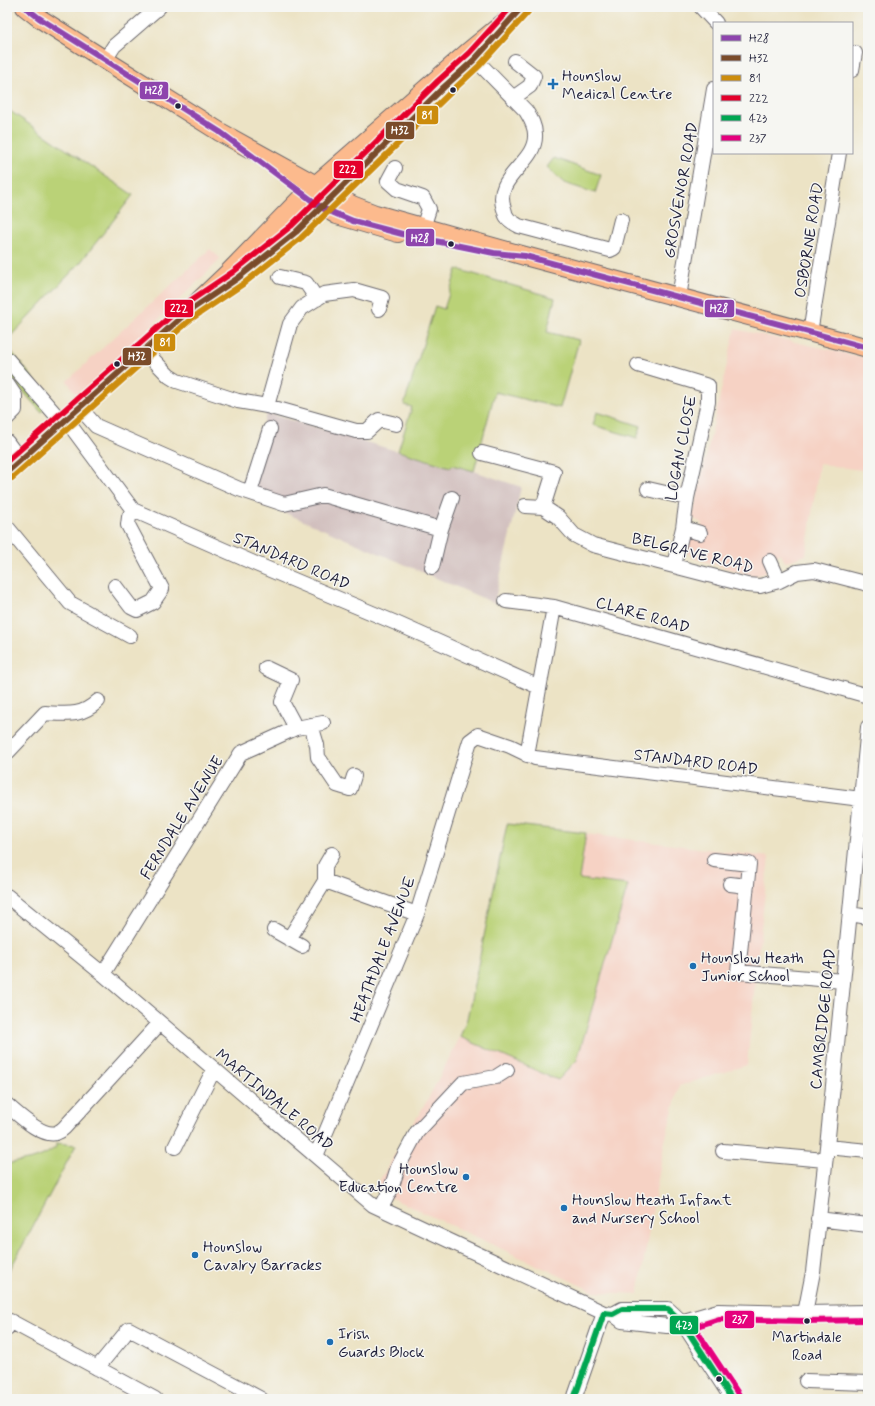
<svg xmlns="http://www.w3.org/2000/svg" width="875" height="1406" viewBox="0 0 875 1406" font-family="Mynerve,sans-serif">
<rect width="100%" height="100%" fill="#f6f6f2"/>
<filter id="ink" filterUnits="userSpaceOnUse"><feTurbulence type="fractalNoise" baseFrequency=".025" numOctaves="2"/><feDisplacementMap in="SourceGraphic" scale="8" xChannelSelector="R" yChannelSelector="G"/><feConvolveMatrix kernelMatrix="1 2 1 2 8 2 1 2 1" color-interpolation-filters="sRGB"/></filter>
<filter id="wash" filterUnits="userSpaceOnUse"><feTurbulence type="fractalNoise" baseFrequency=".012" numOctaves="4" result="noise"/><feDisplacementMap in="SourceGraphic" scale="16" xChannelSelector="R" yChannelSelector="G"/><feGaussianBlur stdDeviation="0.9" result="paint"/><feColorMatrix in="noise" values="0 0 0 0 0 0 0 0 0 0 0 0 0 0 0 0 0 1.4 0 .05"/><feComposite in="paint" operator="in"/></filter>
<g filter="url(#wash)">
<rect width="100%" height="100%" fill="#ece3c5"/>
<path fill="#f6d2c4" d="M210,249l11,10 -143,138 -11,-16z
M735,329l133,29v113l-49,-7 -13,91 -21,7 -5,-9 -14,12v8l-13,3 -60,-18 -7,-7 3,-11 10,-2 3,-15 -10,-5z
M507,824l262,33 -13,116 -9,92 -68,21 -15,59 -26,149 -43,-2 -221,-102 54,-91 32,-62 7,-18z"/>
<path fill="#d1bfbe" d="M267,413l184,54 1,-2 22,6 47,16 -27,116 -255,-110z"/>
<path fill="#bad277" stroke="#6e7a59" d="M7,109l126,86 -53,68 -73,77z
M554,158l47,17 -6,18 -31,-10 -17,-16z
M457,269l98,29 -8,34 32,8 -19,68 -65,-16 -21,79 -22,-6 -2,2 -52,-16 14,-44 -8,-2 31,-99 9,3z
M7,346l46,57 -12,9 -34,-39z
M597,412l44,14 -4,12 -44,-13z
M507,824l79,9 -7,46 49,6 -51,175 -19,20 -98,-43 7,-18z
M56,1143l20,2 -69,130v-111c21,-5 31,-3 49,-17z"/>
</g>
<g filter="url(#ink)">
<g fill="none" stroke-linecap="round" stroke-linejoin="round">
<g stroke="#69666b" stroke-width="16">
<path id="minor" d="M701,7l15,16
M468,52l58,59c4,7 9,14 9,23 2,30 -43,42 -31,75 1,2 1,6 3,8 2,4 9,7 12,9l91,24 4,-2 7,-28
M105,60l9,-14 45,-39
M852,70l3,-17
M513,98l17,-12 4,-10 -19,-15
M395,168l-7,13 9,8 26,9 6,11 -6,19
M280,277l26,6 11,16
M679,297l35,-208
M810,333l29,-180
M144,350l25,26 8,5 61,20 29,5 89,25h11l12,-11 17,4
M7,359l56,64
M638,365l70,21v16l-21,96 -4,30 -9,37
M7,384l8,12v14l-8,8
M267,406l23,-82 12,-16 22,-14 30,-4 28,8 -3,11
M80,408l16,18 143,63 45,15 39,-9 118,34
M67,421l66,89 123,54 140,59 143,64
M7,442l13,18
M482,453l72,19 -11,35
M648,489l39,9
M250,492l20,-63
M525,506l18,1 15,10 16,18 19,10 154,40 13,1 19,-5 18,-9 17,-2 54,14
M7,527l63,76 60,33
M683,528l17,5
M770,561l9,20
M432,567l9,-38 11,-31
M115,586l16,21 6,3 16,-8 9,-13 -34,-64 1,-8 4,-7
M506,601l48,6
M266,668l25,12 -9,22 14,26
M311,725l6,20 1,12 19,28 13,4 4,-13
M7,753l38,-40c22,1 36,4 53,-12
M527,755l27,-148 314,89
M714,860l35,4 -11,108 105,9
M325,881v-15l7,-12
M730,884l17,2
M7,896l96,78 270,231 231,108 9,1 9,-5h46l14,13 50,77
M850,914l18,3
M274,930l28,16
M289,939l36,-58 92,33
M103,974l138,-221 55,-25 27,-5
M7,1105c11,9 34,32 49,28 3,-1 6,-3 8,-5l96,-105
M175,1147l39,-78
M827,1147l41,4
M723,1151l102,9
M316,1156l101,-242 53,-173 8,-6 32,11 25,12 326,41
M381,1208l10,-19 7,-22 19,-35 46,-49 33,-6 11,-7
M818,1219l50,6
M805,1313l8,-41 14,-125 41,-420
M613,1314l9,7 45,5 51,-15 87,2 63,-1
M7,1328l3,-7 145,78
M97,1368l32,-39 132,70
M806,1381l62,2
M574,1399l30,-86"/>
</g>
<g stroke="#69666b" stroke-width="20">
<path id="major" d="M25,7l14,11 66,42 115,72 132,73 23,9 150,42 343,92
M314,202l23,13 61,18
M231,282l65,-50 26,-24 127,-126
M7,472l179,-159 43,-41 75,-77 164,-143 50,-41"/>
</g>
<use href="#minor" stroke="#fff" stroke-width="14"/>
<use href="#major" stroke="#fcba8d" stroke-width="18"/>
<g stroke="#f6f6f2" stroke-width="9">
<path id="bus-1" d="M25,7l14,11 181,114 102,76 31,13 53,14 88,18 31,3 343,92"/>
</g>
<g stroke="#f6f6f2" stroke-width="9">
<path id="bus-2" d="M7,472l179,-159 52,-35 58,-46 148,-145 31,-28 47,-52"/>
</g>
<g stroke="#f6f6f2" stroke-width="9">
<path id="bus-3" d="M12,478l179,-159 52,-35 58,-46 149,-145 30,-28 48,-53"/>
</g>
<g stroke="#f6f6f2" stroke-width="9">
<path id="bus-4" d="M7,461l174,-154 52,-35 58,-46 147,-145 31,-28 42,-46"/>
</g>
<g stroke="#f6f6f2" stroke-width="9">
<path id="bus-5" d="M604,1313l9,1 9,-5h46l14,13 50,77
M574,1399l30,-86"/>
</g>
<g stroke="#f6f6f2" stroke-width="9">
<path id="bus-6" d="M739,1395l-45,-68 25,-8 86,2 63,-1"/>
</g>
<use href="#bus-1" stroke="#8e44ad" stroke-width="6"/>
<use href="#bus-2" stroke="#7a4b2a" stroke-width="6"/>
<use href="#bus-3" stroke="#cc8c0c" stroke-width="6"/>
<use href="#bus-4" stroke="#e4002b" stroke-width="6"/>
<use href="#bus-5" stroke="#00a651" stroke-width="6"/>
<use href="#bus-6" stroke="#e5007d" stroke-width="6"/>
</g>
</g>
<g fill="#1f6fb2" stroke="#f6f6f2" stroke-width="1.5">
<path d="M551 78h4v4h4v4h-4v4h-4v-4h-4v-4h4z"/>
<circle cx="693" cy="966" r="4"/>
<circle cx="466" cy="1177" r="4"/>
<circle cx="564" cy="1208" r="4"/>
<circle cx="195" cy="1255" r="4"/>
<circle cx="330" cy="1342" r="4"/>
</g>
<g fill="#22223b" stroke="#f6f6f2" stroke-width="1.5">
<circle cx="453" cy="90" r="3.5"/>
<circle cx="178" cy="106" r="3.5"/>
<circle cx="451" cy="244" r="3.5"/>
<circle cx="117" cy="364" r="3.5"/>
<circle cx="807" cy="1321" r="3.5"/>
<circle cx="719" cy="1379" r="3.5"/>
</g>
<g text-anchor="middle" stroke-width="3" stroke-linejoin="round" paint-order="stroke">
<g font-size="15" fill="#22223b" stroke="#f6f6f2">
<text x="807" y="1342">Martindale<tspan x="807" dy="18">Road</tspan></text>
</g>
<g font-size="16" fill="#22223b" stroke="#f6f6f2" text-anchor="start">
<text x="562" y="81">Hounslow<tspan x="562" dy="18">Medical Centre</tspan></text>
<text x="701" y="963">Hounslow Heath<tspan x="701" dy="18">Junior School</tspan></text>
<text x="458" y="1174" text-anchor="end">Hounslow<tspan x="458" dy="18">Education Centre</tspan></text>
<text x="572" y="1205">Hounslow Heath Infant<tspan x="572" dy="18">and Nursery School</tspan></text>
<text x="203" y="1252">Hounslow<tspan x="203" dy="18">Cavalry Barracks</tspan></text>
<text x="338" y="1339">Irish<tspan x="338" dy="18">Guards Block</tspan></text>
</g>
<g font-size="16" fill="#22223b" stroke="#f6f6f2">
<text transform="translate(680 190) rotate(-80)" y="6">GROSVENOR ROAD</text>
<text transform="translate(808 240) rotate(-81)" y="6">OSBORNE ROAD</text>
<text transform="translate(680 448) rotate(-79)" y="6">LOGAN CLOSE</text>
<text transform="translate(693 552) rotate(14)" y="6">BELGRAVE ROAD</text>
<text transform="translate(292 560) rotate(23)" y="6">STANDARD ROAD</text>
<text transform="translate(643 614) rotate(16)" y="6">CLARE ROAD</text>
<text transform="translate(696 761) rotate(7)" y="6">STANDARD ROAD</text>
<text transform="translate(181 817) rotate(-58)" y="6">FERNDALE AVENUE</text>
<text transform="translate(382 949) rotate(-69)" y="6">HEATHDALE AVENUE</text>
<text transform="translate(822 1019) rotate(-84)" y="6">CAMBRIDGE ROAD</text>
<text transform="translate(275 1099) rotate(40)" y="6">MARTINDALE ROAD</text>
</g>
</g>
<g stroke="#f6f6f2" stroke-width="1.5">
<rect x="139" y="81" width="30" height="19" rx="4" fill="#8e44ad"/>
<rect x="416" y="105" width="23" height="20" rx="4" fill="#cc8c0c"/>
<rect x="385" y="121" width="30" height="19" rx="4" fill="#7a4b2a"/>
<rect x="333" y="160" width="31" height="19" rx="4" fill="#e4002b"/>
<rect x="405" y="228" width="30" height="19" rx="4" fill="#8e44ad"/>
<rect x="704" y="299" width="31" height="19" rx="4" fill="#8e44ad"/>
<rect x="164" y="299" width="30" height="19" rx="4" fill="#e4002b"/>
<rect x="153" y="333" width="23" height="19" rx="4" fill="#cc8c0c"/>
<rect x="122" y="347" width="30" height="19" rx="4" fill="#7a4b2a"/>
<rect x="724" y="1310" width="31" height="19" rx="4" fill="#e5007d"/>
<rect x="669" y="1315" width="30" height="20" rx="4" fill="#00a651"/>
</g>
<g font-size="11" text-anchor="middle" font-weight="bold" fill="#fff">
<text x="154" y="94">H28</text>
<text x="427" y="119">81</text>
<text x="400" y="134">H32</text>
<text x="348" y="173">222</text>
<text x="420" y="242">H28</text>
<text x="719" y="312">H28</text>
<text x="179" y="312">222</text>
<text x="165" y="346">81</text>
<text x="137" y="360">H32</text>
<text x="740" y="1323">237</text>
<text x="684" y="1329">423</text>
</g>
<rect width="875" height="1406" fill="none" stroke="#f6f6f2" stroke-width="24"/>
<rect x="713" y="22" width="140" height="132" fill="#f6f6f2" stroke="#a1a1a9"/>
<rect x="721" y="35" width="20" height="6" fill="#8e44ad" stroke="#a1a1a9"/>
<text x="749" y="42" font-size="12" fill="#22223b">H28</text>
<rect x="721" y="55" width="20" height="6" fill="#7a4b2a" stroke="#a1a1a9"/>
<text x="749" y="62" font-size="12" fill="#22223b">H32</text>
<rect x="721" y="75" width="20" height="6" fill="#cc8c0c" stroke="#a1a1a9"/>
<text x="749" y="82" font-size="12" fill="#22223b">81</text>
<rect x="721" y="95" width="20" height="6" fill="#e4002b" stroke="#a1a1a9"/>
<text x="749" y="102" font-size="12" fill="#22223b">222</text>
<rect x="721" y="115" width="20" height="6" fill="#00a651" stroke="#a1a1a9"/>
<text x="749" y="122" font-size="12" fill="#22223b">423</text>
<rect x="721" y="135" width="20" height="6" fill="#e5007d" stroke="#a1a1a9"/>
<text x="749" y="142" font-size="12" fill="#22223b">237</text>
</svg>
